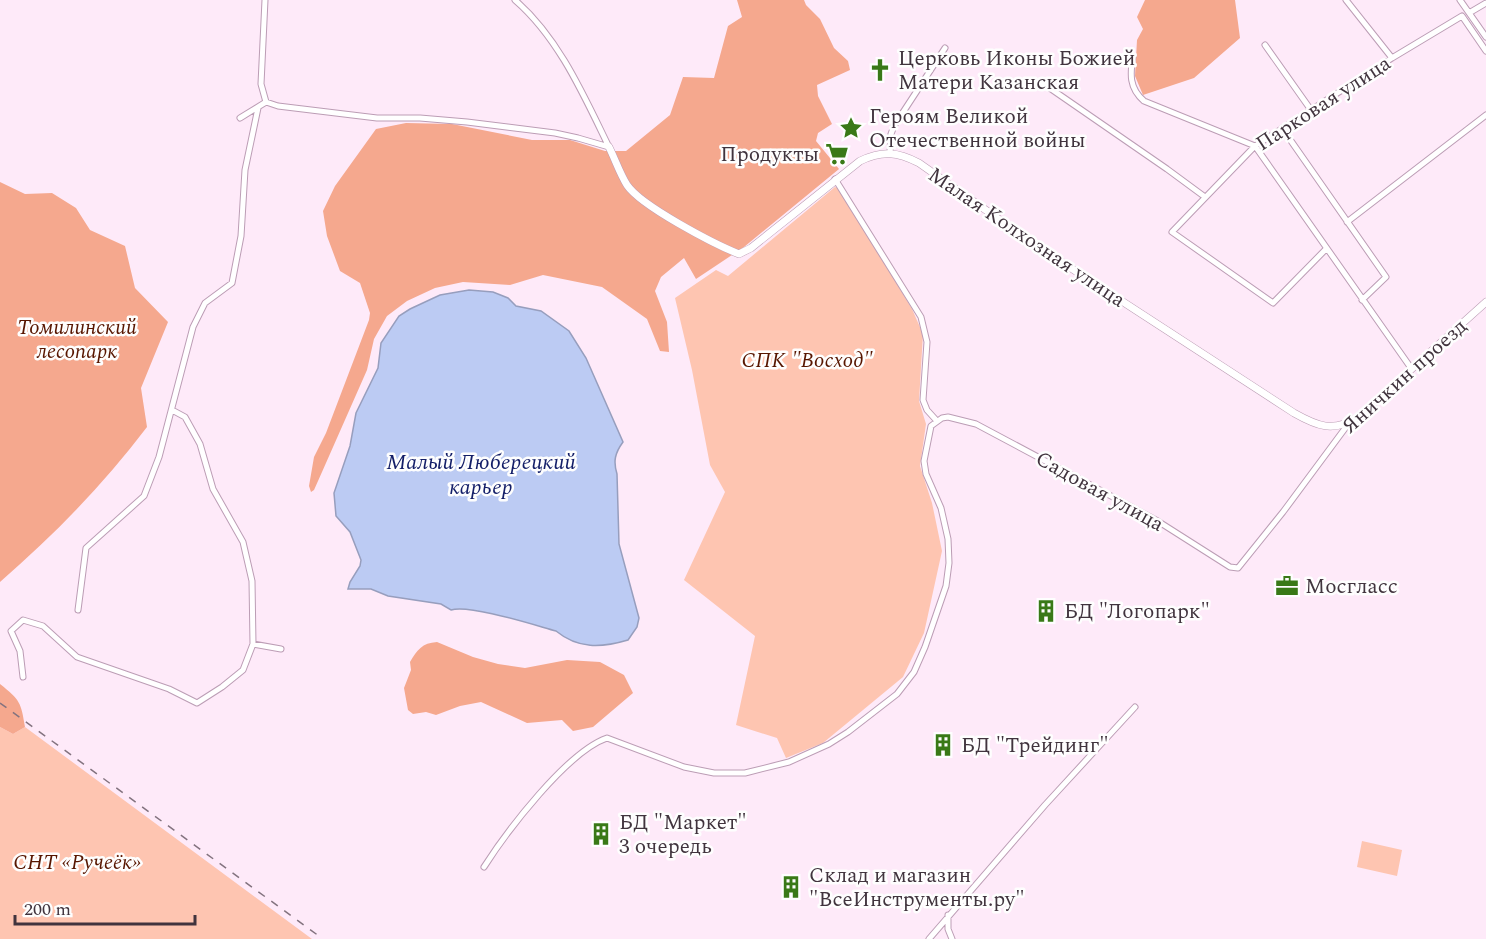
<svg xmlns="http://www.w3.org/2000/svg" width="1486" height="939" viewBox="0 0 1486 939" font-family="Spectral,serif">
<rect width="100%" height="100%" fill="#feeaf9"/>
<path fill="#fec5b1" d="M835,187l5,2 72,120 11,25 -4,67 7,23 -6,42 12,37 10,48 -18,82 -21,44 -80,66 -37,15 -9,-20 -41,-13 19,-89 -71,-56 41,-88 -15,-27 -18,-95 -17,-72 41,-28 12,6z
M0,727l13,7 12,-7 287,212h-312z
M1362,841l40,9 -5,26 -40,-9z"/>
<path fill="#f5a88e" d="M737,0h67l2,5 14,14 14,29 14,13 2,9 -33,15 1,11 14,28 -14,9 -2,8 23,28 -95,78 -48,32 -12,-21 -23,19 -6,14 12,31 2,30 -9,-1 -13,-32 -45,-32 -59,-12 -33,10 -47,-3 -28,6 -28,13 -20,15 -13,23 -7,31 -45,102 -8,18 -3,2 -2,-6 5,-29 12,-24 43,-113 1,-7 -10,-30 -20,-12 -13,-35 -4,-25 12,-25 41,-57 30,-6 46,1 80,16h38l35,11h21l44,-36 13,-38 31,1 14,-52 14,-9z
M1145,0h90l5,38 -46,40 -51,17 -8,-19 2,-36 6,-11 -6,-12z
M0,182l25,12 27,-1 24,15 14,22 35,16 10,42 33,34 -27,66 6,39c-43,57 -93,108 -147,155z
M437,642l36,15 25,7 27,4 42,-8 33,2 24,13 9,18 -40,34 -20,4 -11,-11 -35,3 -46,-21 -21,4 -24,9 -10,-3 -13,2 -5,-4 -4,-22 7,-18 -1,-8c7,-12 12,-19 27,-20z
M0,684c20,16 21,18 25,43l-12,7 -13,-7z"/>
<path fill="#bccbf3" stroke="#979ebd" stroke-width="1.5" d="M469,290l24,2 15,6 8,8 25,5 28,20 17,27 37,84c-8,11 -10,19 -6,32l2,70 20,74 -2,9 -9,13c-27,8 -50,9 -72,-9 -22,-6 -87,-27 -105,-21l-10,-6 -53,-8 -17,-7h-23l2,-7 10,-16 1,-6 -11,-28 -14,-16 -2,-23 16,-47 6,-33 22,-45 3,-25 18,-27 11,-7 30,-14z"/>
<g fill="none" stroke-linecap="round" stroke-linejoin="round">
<g stroke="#bc9db5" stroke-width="7">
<path id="minor" d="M265,0l-4,84 5,18 12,4 99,12h43l47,4 88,11 23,5 31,9
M515,0c44,38 69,96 94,147
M1346,0l46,58
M1460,0l26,37
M1469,13l17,-10
M1265,45l46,65
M1133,56c-3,18 -4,32 11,45l111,45 156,222
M1041,82l126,87 38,28
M240,118l26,-16
M1282,128l104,149 -24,23
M890,153l1,-19 3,-8 51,-78
M835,179l86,138 6,25 -4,58 4,10 10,11
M1347,222l139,-107
M1326,249l-53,54 -101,-71 83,-86 137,-88 70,-42 24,35
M172,410l13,7 15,27 13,45 30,53 9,39 1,63
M78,610l8,-62 58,-52 15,-39 34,-130 12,-24 27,-20 9,-47 4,-66 13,-62
M23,677l-3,-26 -9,-20 12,-11 20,6 34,31 92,32 28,14 25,-16 21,-17 10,-26 28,5
M484,867c23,-36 83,-115 123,-129l77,29 30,6h31l44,-11 40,-18 19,-12 49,-38 17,-22 11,-25 21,-61 3,-23 -1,-24 -7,-31 -15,-34 -2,-13 7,-35 11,-8 6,-1 28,7 180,96 74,47 8,1 45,-56 66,-89
M948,915v14l4,10
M929,939l116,-134 90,-98"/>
</g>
<g stroke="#bc9db5" stroke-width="8">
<path id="tertiary" d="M609,147c6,12 11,27 18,38 14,21 87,59 112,69l12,-6 109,-87c22,-11 38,-9 59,2l115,81 260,169c23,13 39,20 64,4l128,-115"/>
</g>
<use href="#minor" stroke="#fff" stroke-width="5"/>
<use href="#tertiary" stroke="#fff" stroke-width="7"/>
<path stroke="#83737f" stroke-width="1.5" stroke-dasharray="8 8" stroke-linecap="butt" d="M0,703l323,236"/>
</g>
<defs>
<g id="church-bare" transform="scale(1.8)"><path d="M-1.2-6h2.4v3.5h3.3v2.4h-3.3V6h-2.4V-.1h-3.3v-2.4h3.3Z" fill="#397917" stroke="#fefefe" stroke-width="2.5" paint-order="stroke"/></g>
<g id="sight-bare" transform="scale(1.8)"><path d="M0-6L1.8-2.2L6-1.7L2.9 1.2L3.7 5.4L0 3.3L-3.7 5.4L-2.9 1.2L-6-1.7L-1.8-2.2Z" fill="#397917" stroke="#fefefe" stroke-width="2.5" paint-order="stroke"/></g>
<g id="supermarket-bare" transform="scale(1.8)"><path d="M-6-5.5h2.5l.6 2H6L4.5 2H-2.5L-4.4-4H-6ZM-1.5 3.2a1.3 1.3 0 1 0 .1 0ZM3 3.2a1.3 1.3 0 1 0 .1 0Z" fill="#397917" stroke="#fefefe" stroke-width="2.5" paint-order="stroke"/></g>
<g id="office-bare" transform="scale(1.8)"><path d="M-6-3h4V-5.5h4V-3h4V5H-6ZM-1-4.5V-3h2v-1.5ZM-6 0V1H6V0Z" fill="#397917" stroke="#fefefe" stroke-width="2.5" paint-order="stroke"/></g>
<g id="building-bare" transform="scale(1.8)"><path d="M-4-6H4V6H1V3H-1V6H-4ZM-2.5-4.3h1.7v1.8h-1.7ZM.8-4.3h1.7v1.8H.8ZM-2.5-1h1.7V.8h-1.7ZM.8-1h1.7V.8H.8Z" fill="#397917" stroke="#fefefe" stroke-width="2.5" paint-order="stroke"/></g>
</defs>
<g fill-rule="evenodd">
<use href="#church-bare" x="880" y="70"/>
<use href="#sight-bare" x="851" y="128"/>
<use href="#supermarket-bare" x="837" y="154"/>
<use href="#office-bare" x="1287" y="586"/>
<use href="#building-bare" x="1046" y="611"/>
<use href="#building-bare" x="943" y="745"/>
<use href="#building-bare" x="601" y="834"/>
<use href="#building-bare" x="791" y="887"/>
</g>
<g text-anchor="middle" stroke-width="5" stroke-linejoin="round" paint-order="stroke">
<g font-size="21" fill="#41343e" stroke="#fefefe" text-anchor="start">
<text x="898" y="65">Церковь Иконы Божией<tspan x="898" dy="24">Матери Казанская</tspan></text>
<text x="869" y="123">Героям Великой<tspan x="869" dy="24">Отечественной войны</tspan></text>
<text x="819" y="161" text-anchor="end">Продукты</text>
<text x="1305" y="593">Мосгласс</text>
<text x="1064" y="618">БД "Логопарк"</text>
<text x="961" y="752">БД "Трейдинг"</text>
<text x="619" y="829">БД "Маркет"<tspan x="619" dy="24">3 очередь</tspan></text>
<text x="809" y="882">Склад и магазин<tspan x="809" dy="24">"ВсеИнструменты.ру"</tspan></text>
</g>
<g font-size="21" fill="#41343e" stroke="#fefefe">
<text transform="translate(1323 103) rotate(-33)" y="7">Парковая улица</text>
<text transform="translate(1027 237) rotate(34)" y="7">Малая Колхозная улица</text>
<text transform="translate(1404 376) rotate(-42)" y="7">Яничкин проезд</text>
<text transform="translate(1100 491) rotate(29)" y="7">Садовая улица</text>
</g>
<g font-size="21" font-style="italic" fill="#581600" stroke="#fefefe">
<text x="77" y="334">Томилинский<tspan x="77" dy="24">лесопарк</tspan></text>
<text x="807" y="367">СПК "Восход"</text>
<text x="77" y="869">СНТ «Ручеёк»</text>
</g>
<g font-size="22" font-style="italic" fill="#131e68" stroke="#fefefe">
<text x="481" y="469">Малый Люберецкий<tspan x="481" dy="25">карьер</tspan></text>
</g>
</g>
<path d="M15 915v9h180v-9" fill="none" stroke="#41343e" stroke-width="3"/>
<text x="24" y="915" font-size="18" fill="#41343e" stroke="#fefefe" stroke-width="4.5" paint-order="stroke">200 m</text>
</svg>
